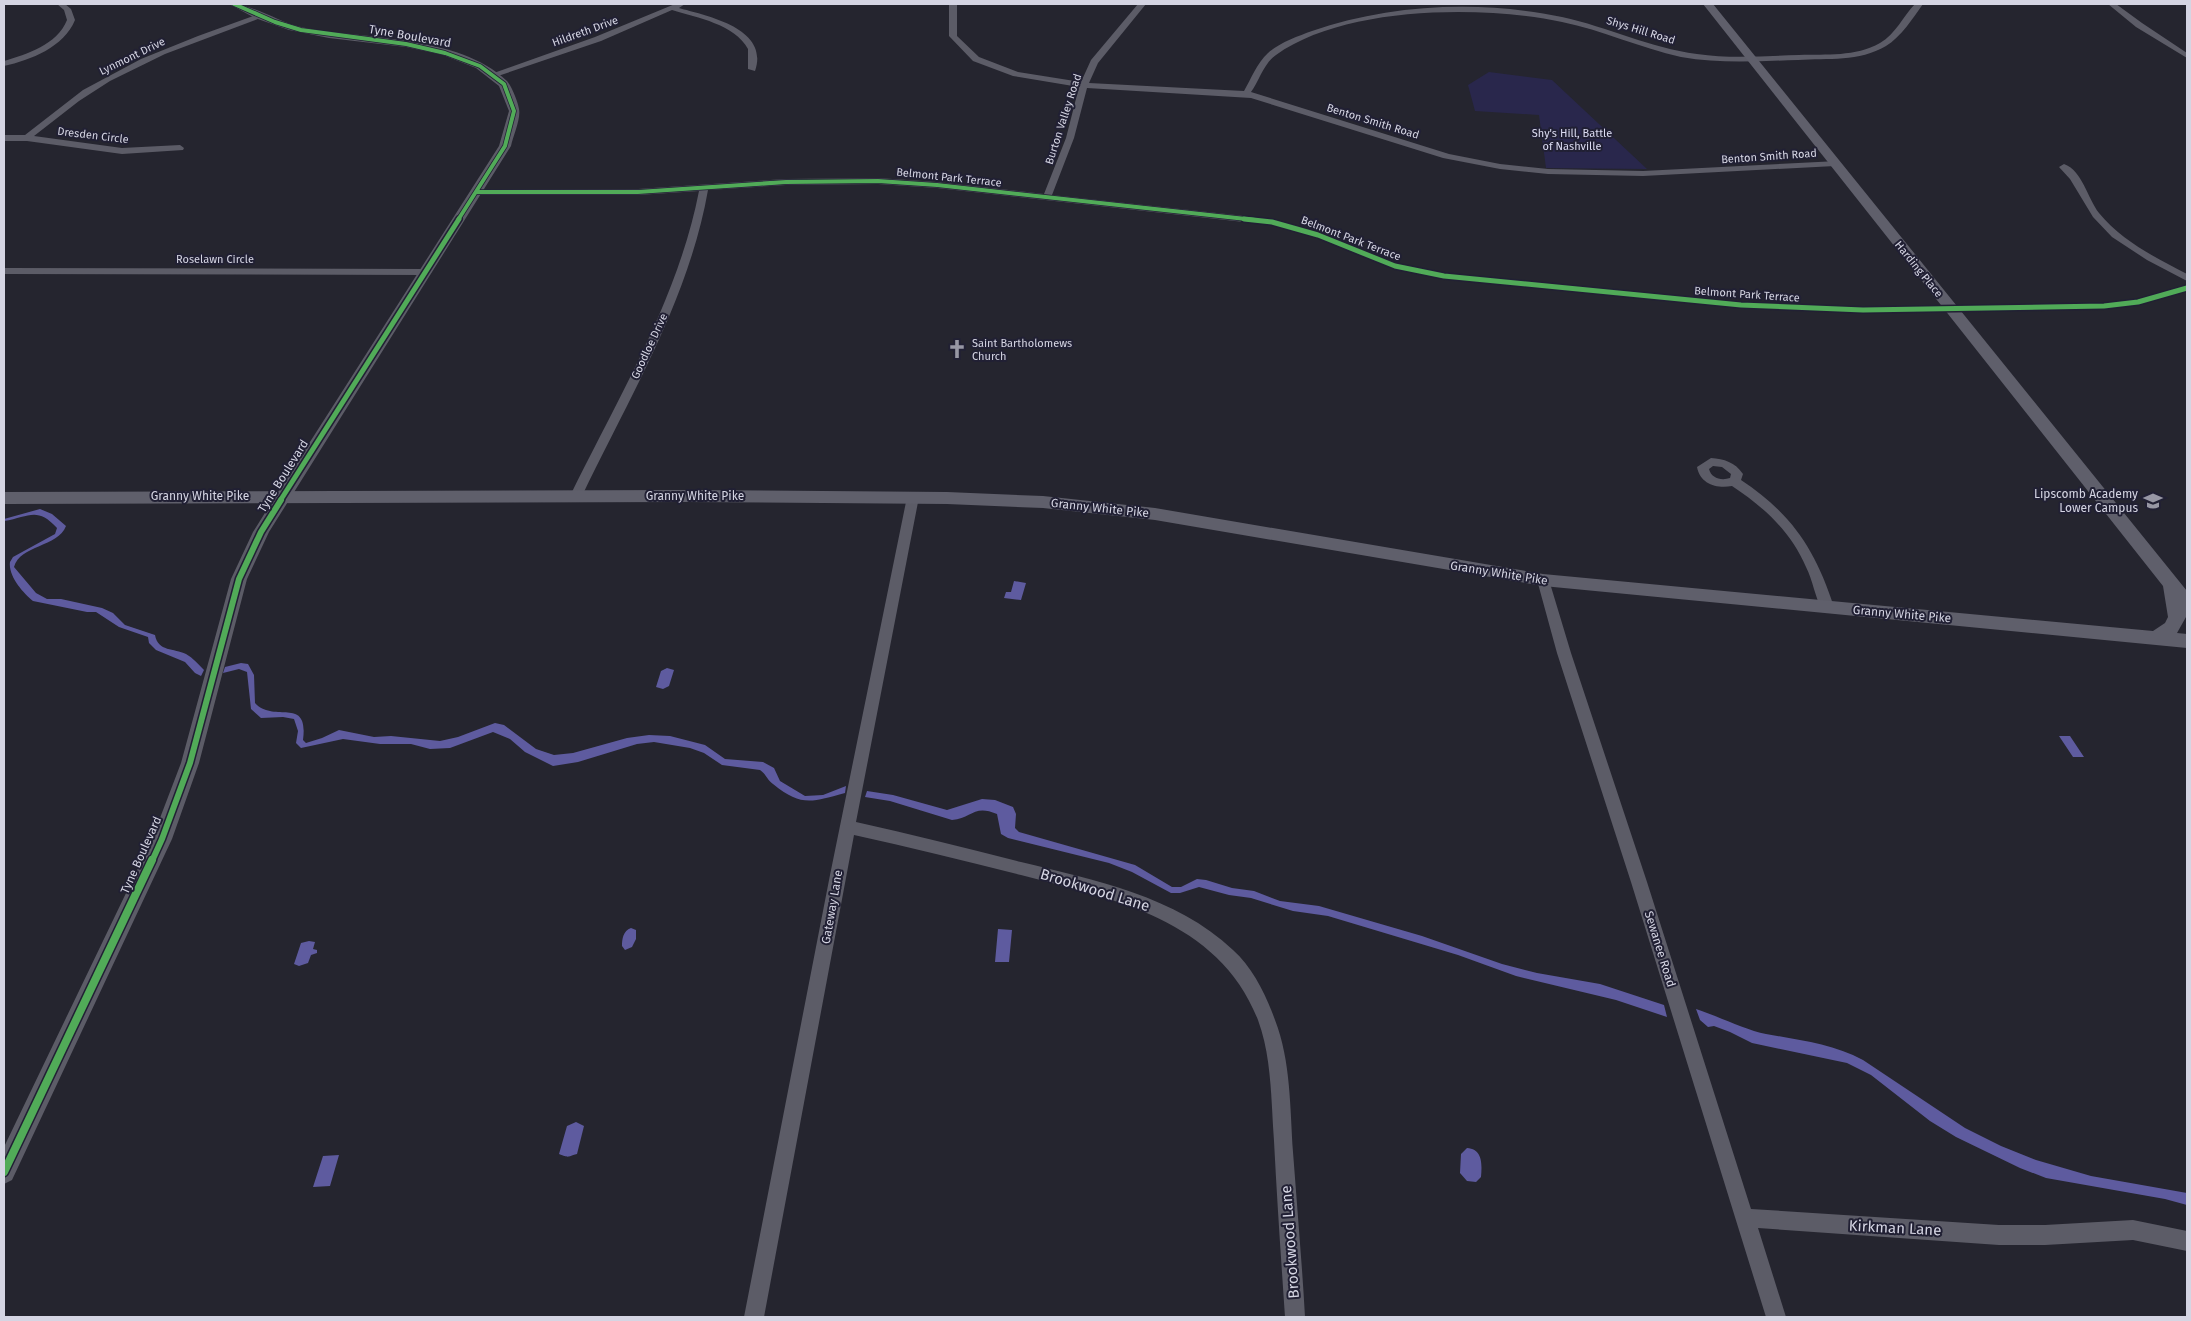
<svg xmlns="http://www.w3.org/2000/svg" width="2191" height="1321" viewBox="0 0 2191 1321" font-family="'Fira Sans',sans-serif">
<rect width="100%" height="100%" fill="#25252f"/>
<path fill="#29274c" d="M1489,72l63,8 95,89 -101,-1 -7,-53 -64,-4 -7,-26z"/>
<path fill="#5e5b9f" d="M40,509l12,5 14,12c-8,21 -46,19 -52,41l22,26 11,6h14l41,9 11,5 12,12 30,10c3,17 19,13 31,19 7,4 12,10 18,16l-3,6 -6,-3 -10,-11 -29,-12 -7,-7 -1,-6 -29,-10 -23,-15h-9l-54,-11c-10,-8 -25,-25 -23,-39l3,-5 42,-23 2,-6c-20,-22 -28,-11 -53,-7v-2z
M1014,581l12,2 -5,17 -17,-2 2,-6h5z
M241,663l7,1 6,11 1,28c19,21 54,-8 48,37l3,3 16,-5 17,-8 35,7 17,-1 49,5 18,-4 37,-14 9,2 32,24 18,6 19,-2 54,-15 22,-3 21,1 35,9 20,14 38,3 11,6 6,13 25,15 18,-1 23,-9 -1,7c-33,9 -44,14 -72,-9 -6,-4 -7,-10 -13,-14l-38,-5 -18,-12 -14,-5 -36,-6 -17,2 -59,18 -25,4 -28,-14 -15,-13 -17,-7 -43,16 -20,1 -19,-5h-31l-37,-5 -42,9 -5,-5 2,-12 -4,-12 -11,-2 -22,1 -10,-9 -4,-37 -8,-3 -16,4 2,-6z
M667,668l7,2 -5,16 -6,3 -7,-2 5,-16z
M2059,736h11l14,21h-11z
M867,791l26,4 54,15 35,-11 13,1 18,7 3,7 -1,14 4,4 116,33 37,22h9l16,-8 9,1 26,8 22,3 26,10 39,5 103,30 80,28 35,9 63,11 64,21 3,12 -51,-17 -100,-24 -58,-21 -130,-39 -35,-5 -42,-13 -22,-3 -30,-8 -19,6h-9l-39,-21 -23,-9 -101,-25 -7,-4 -4,-20c-23,-10 -25,4 -45,6l-62,-19 -25,-4z
M631,928l5,2v9l-4,8 -7,3 -3,-4c0,-7 1,-15 9,-18z
M998,929l14,1 -3,32h-14z
M309,941l6,1 -2,7 4,1v3l-6,2 -3,8 -9,3 -5,-2 7,-21z
M1696,1009c22,7 49,21 70,25 33,6 67,10 97,26l102,68 36,18 35,14 55,16 96,17v12l-22,-6 -119,-21 -26,-10 -64,-31 -26,-16 -59,-46 -24,-12 -95,-20 -22,-11 -16,-6 -6,1 -8,-7z
M576,1122l8,4 -7,28c-11,3 -7,4 -18,0l8,-28z
M1467,1148c16,1 15,17 14,29l-5,5 -9,-1 -7,-8 1,-19z
M339,1155l-9,31 -17,1 10,-31z"/>
<g fill="none" stroke-linecap="round" stroke-linejoin="round">
<path fill="#5c5c67" fill-rule="evenodd" d="M57,4h8l6,5 4,11c-11,27 -44,40 -71,46v-5c23,-7 53,-16 63,-41l-3,-10z
M675,4h10l-6,4c28,8 91,20 76,63l-7,-2v-20c-14,-25 -50,-31 -76,-39l-71,31 -103,35 -7,-2 104,-37z
M949,4h8v32l22,21 39,15 63,10 10,-22 47,-56h8l-48,59 -9,20 155,8c7,-12 13,-28 24,-38 11,-10 30,-17 44,-22 78,-27 169,-31 250,-14 46,10 88,31 135,37 33,5 68,2 102,1 28,-1 56,2 81,-12 16,-9 23,-27 35,-39h8c-10,14 -22,33 -37,42 -27,16 -58,12 -88,14 -39,1 -78,4 -117,-3 -41,-9 -79,-27 -119,-35 -80,-17 -218,-16 -286,33 -12,8 -17,26 -25,37l198,62 51,10 48,5 95,2 195,-10 2,2 -5,3 -192,10 -95,-2 -48,-5 -57,-11 -192,-60 -164,-10 -13,50 -22,57 220,24 49,14 77,31 46,9 297,29 122,5 241,-4 33,-4 50,-14v6l-49,14 -34,4 -241,4 -122,-5 -297,-29 -53,-11 -76,-31 -44,-12 -334,-37 -59,-4 -92,1 -78,5c-19,109 -79,208 -126,306l-6,4 -4,-1 -2,-3c48,-98 108,-197 129,-305l-61,4h-162l-5,-3 2,-2 165,-1 148,-10 92,-1 59,4 107,12 22,-56 13,-51 -66,-11 -40,-15 -24,-25z
M2108,4h8l26,19 45,30v5l-51,-31z
M256,15l7,2 -98,37 -55,27 -31,20 -45,35 88,12 58,-3 4,3 -1,2 -61,4 -95,-13h-23v-6h21l58,-45 58,-31 57,-23z
M2064,164c18,6 24,35 35,49 23,28 57,45 88,61v7l-40,-21 -35,-23 -19,-20 -23,-38 -11,-12z
M4,268l422,1 5,3 -5,3 -422,-1z
M1711,458c13,1 24,4 32,16l-2,6c51,34 74,69 93,127l-2,3h-10c-7,-13 -9,-29 -16,-43 -15,-35 -42,-60 -74,-81 -15,3 -32,-2 -35,-19zM1713,466l9,1 9,7 -1,4c-9,3 -19,0 -21,-9z
M913,493l6,4 -63,325c55,12 110,26 165,40 73,18 155,34 212,88 20,18 33,45 42,70 16,41 15,89 18,132 4,55 9,110 12,165h-20c-4,-59 -8,-117 -11,-176 -3,-39 -2,-83 -16,-121 -39,-100 -144,-121 -237,-145 -56,-14 -111,-28 -167,-40l-90,482h-20l86,-442 77,-378z
M1543,575l5,2 1,3 22,73 76,229 104,327 248,16h46l88,-5 54,11v20l-54,-11 -88,5h-46l-241,-17 28,89h-20l-135,-435 -74,-229 -20,-73 1,-3z"/>
<path fill="#5c5c67" fill-rule="evenodd" d="M229,4c22,-1 49,18 72,23 63,13 157,7 206,54 5,6 11,21 12,28 2,10 -6,27 -8,37l-242,386 -22,47 -48,184 -27,76 -160,341 -8,4v-37l148,-308 29,-76 50,-184 22,-47 25,-40 221,-346 10,-35 -10,-25 -23,-18 -33,-13 -37,-8 -77,-9 -40,-8 -34,-12z"/>
<path fill="#5f5f6b" fill-rule="evenodd" d="M1703,4h10l474,587 -1,26 -9,16 10,1v14l-644,-62 -388,-66 -112,-12 -96,-4 -262,-2 -681,2v-12l681,-2 262,2 96,4 112,12 388,66 610,57 12,-8 3,-6 -5,-31z"/>
<g stroke="#212034" stroke-width="5.5">
<path id="cycleway-far3" d="M234,4l41,18 26,8 105,14 39,9 35,13 24,18 10,27 -9,35 -47,74
M476,192h162l148,-10 92,-1 59,4 318,35"/>
</g>
<g stroke="#212034" stroke-width="8">
<path id="cycleway-far2" d="M1244,219l28,3 46,13 77,31 49,10 297,29 122,5 241,-4 34,-4 49,-14
M280,501l179,-282"/>
</g>
<g stroke="#212034" stroke-width="9">
<path id="cycleway-far1" d="M152,861l10,-22 28,-76 49,-184 22,-47 20,-32"/>
</g>
<g stroke="#212034" stroke-width="11">
<path id="cycleway" d="M4,1172l148,-312"/>
</g>
<use href="#cycleway-far3" stroke="#51ab58" stroke-width="4"/>
<use href="#cycleway-far2" stroke="#51ab58" stroke-width="5"/>
<use href="#cycleway-far1" stroke="#51ab58" stroke-width="6"/>
<use href="#cycleway" stroke="#51ab58" stroke-width="8"/>
</g>
<defs>
<g id="church-bare" transform="scale(1.5)"><path d="M-1.2-6h2.4v3.5h3.3v2.4h-3.3V6h-2.4V-.1h-3.3v-2.4h3.3Z" fill="#9797a4" stroke="#212034" stroke-width="2.5" paint-order="stroke"/></g>
<g id="school-bare" transform="scale(1.5)"><path d="M0-5L7-2L0 1L-7-2ZM-4 1L0 2.5L4 1V4Q0 6-4 4Z" fill="#9797a4" stroke="#212034" stroke-width="2.5" paint-order="stroke"/></g>
</defs>
<g fill-rule="evenodd">
<use href="#church-bare" x="957" y="349"/>
<use href="#school-bare" x="2153" y="501"/>
</g>
<g text-anchor="middle" stroke-width="4" stroke-linejoin="round" paint-order="stroke">
<g font-size="11" fill="#d5d5e3" stroke="#212034">
<text transform="translate(1641 30) rotate(17)" y="4">Shys Hill Road</text>
<text transform="translate(585 31) rotate(-20)" y="4">Hildreth Drive</text>
<text transform="translate(132 56) rotate(-26)" y="4">Lynmont Drive</text>
<text transform="translate(1063 119) rotate(-72)" y="4">Burton Valley Road</text>
<text transform="translate(1373 121) rotate(17)" y="4">Benton Smith Road</text>
<text transform="translate(93 135) rotate(7)" y="4">Dresden Circle</text>
<text transform="translate(1769 156) rotate(-4)" y="4">Benton Smith Road</text>
<text transform="translate(949 177) rotate(6)" y="4">Belmont Park Terrace</text>
<text transform="translate(1351 238) rotate(21)" y="4">Belmont Park Terrace</text>
<text x="215" y="263">Roselawn Circle</text>
<text transform="translate(1919 269) rotate(51)" y="4">Harding Place</text>
<text transform="translate(1747 294) rotate(4)" y="4">Belmont Park Terrace</text>
<text transform="translate(649 346) rotate(-65)" y="4">Goodloe Drive</text>
</g>
<g font-size="11" fill="#dbdbf1" stroke="#212034">
<text x="1572" y="137">Shy's Hill, Battle<tspan x="1572" dy="13">of Nashville</tspan></text>
</g>
<g font-size="11" fill="#d5d5e3" stroke="#212034" text-anchor="start">
<text x="972" y="347">Saint Bartholomews<tspan x="972" dy="13">Church</tspan></text>
</g>
<g font-size="12" fill="#d5d5e3" stroke="#212034">
<text transform="translate(410 36) rotate(10)" y="4">Tyne Boulevard</text>
<text transform="translate(283 476) rotate(-58)" y="4">Tyne Boulevard</text>
<text x="200" y="500">Granny White Pike</text>
<text x="695" y="500">Granny White Pike</text>
<text transform="translate(1100 508) rotate(6)" y="4">Granny White Pike</text>
<text transform="translate(1499 573) rotate(9)" y="4">Granny White Pike</text>
<text transform="translate(1902 614) rotate(5)" y="4">Granny White Pike</text>
<text transform="translate(141 855) rotate(-66)" y="4">Tyne Boulevard</text>
<text transform="translate(832 907) rotate(-80)" y="4">Gateway Lane</text>
<text transform="translate(1660 949) rotate(73)" y="4">Sewanee Road</text>
</g>
<g font-size="12" fill="#d5d5e3" stroke="#212034" text-anchor="end">
<text x="2138" y="498">Lipscomb Academy<tspan x="2138" dy="14">Lower Campus</tspan></text>
</g>
<g font-size="15" fill="#d5d5e3" stroke="#212034">
<text transform="translate(1095 890) rotate(17)" y="5">Brookwood Lane</text>
<text transform="translate(1895 1228) rotate(3)" y="5">Kirkman Lane</text>
<text transform="translate(1290 1242) rotate(-94)" y="5">Brookwood Lane</text>
</g>
</g>
<rect width="2191" height="1321" fill="none" stroke="#d5d5e3" stroke-width="10"/>
</svg>
